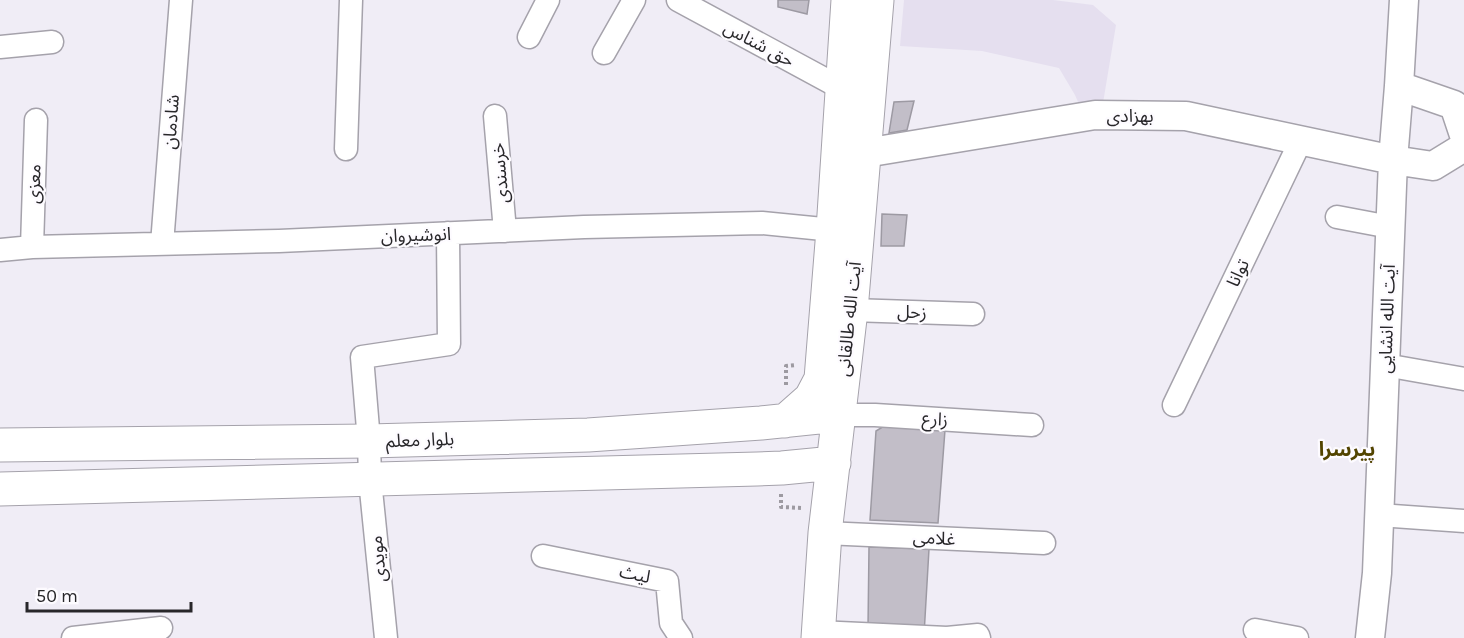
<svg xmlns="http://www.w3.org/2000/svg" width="1464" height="638" viewBox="0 0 1464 638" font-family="Karla,'Noto Sans Arabic',sans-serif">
<rect width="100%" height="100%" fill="#f0edf6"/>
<path fill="#e5dfef" d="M904,0h149l40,5 23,20 -14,84 -20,2 -7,-16 -16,-27 -77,-17 -82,-5z"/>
<path fill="#c2bec8" stroke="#9d9aa3" stroke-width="1.5" d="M778,0h31l-2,14 -29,-7z
M914,101l-7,29 -18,3 5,-31z
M882,214l25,1 -3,31h-23z
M889,423l56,7 -7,93 -68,-3 6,-89z
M869,547l60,2 -5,86 -56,-7z"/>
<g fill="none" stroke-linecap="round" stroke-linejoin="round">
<g stroke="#a5a2ab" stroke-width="25">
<path id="minor" d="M678,0l163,88
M529,37l19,-37
M0,47l52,-5
M604,53l30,-53
M495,116l10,115
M346,149l5,-149
M1337,217l53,10
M162,244l19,-244
M32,247l4,-127
M0,250l32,-3 247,-6 305,-14 178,-4 71,7
M851,310l122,4
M1385,365l79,14
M1174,405l127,-265
M838,415h37l157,10
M1379,515l85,6
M825,533l219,10
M543,556l124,25 4,42 10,15
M1255,630l42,8
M818,632l129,6 31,-3 1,3
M73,638l88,-10
M386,638l-16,-158 -1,-39 -7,-84 87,-13 -1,-111"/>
</g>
<g stroke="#a5a2ab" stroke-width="31">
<path id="tertiary" d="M1399,86l55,19 10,30
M865,153l230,-38 91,1 207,44 40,6 31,-19
M1370,638l7,-65 16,-413 6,-74 5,-86"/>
</g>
<g stroke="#a5a2ab" stroke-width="35">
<path id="primary" d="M785,421l26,-23 10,-19 12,-149 15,-230
M0,445l369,-4 219,-6 173,-12 77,-8
M0,489l757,-20 25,-1 52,-5
M818,638l7,-105 26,-223 26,-310"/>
</g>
<path stroke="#9d9aa1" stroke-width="4" stroke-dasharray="3 3" stroke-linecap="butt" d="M786,385v-19l10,-1
M781,494v13l22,1"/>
<use href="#minor" stroke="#fff" stroke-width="22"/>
<use href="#tertiary" stroke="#fff" stroke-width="28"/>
<use href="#primary" stroke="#fff" stroke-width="33"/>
</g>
<g text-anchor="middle" stroke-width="4.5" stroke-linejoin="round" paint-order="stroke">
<g font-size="18" fill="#28272a" stroke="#fdfbff">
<text transform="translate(759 44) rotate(28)" y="6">حق شناس</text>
<text x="1130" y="122">بهزادی</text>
<text transform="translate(171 122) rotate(-86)" y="6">شادمان</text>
<text transform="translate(500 173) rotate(-95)" y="6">خرسندی</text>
<text transform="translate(34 184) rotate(-88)" y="6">معزی</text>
<text transform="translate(416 235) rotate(-2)" y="6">انوشیروان</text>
<text transform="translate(1238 273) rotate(-64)" y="6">توانا</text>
<text transform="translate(912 312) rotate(2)" y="6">زحل</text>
<text transform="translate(849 319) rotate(-84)" y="6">آیت الله طالقانی</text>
<text transform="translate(1387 319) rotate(-88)" y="6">آیت الله انشایی</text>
<text transform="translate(935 419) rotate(4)" y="6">زارع</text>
<text transform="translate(420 440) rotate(-2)" y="6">بلوار معلم</text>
<text transform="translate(934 538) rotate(3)" y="6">غلامی</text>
<text transform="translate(378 559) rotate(-96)" y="6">مویدی</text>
<text transform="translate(635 574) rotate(12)" y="6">لیث</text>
</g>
<g font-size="20" font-weight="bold" fill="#524400" stroke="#fdfbff">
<text x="1347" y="456">پیرسرا</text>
</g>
</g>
<path d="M27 602v9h164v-9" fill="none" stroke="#28272a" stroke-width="3"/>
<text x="36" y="602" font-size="18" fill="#28272a" stroke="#fdfbff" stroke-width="4.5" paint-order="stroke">50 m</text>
</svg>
